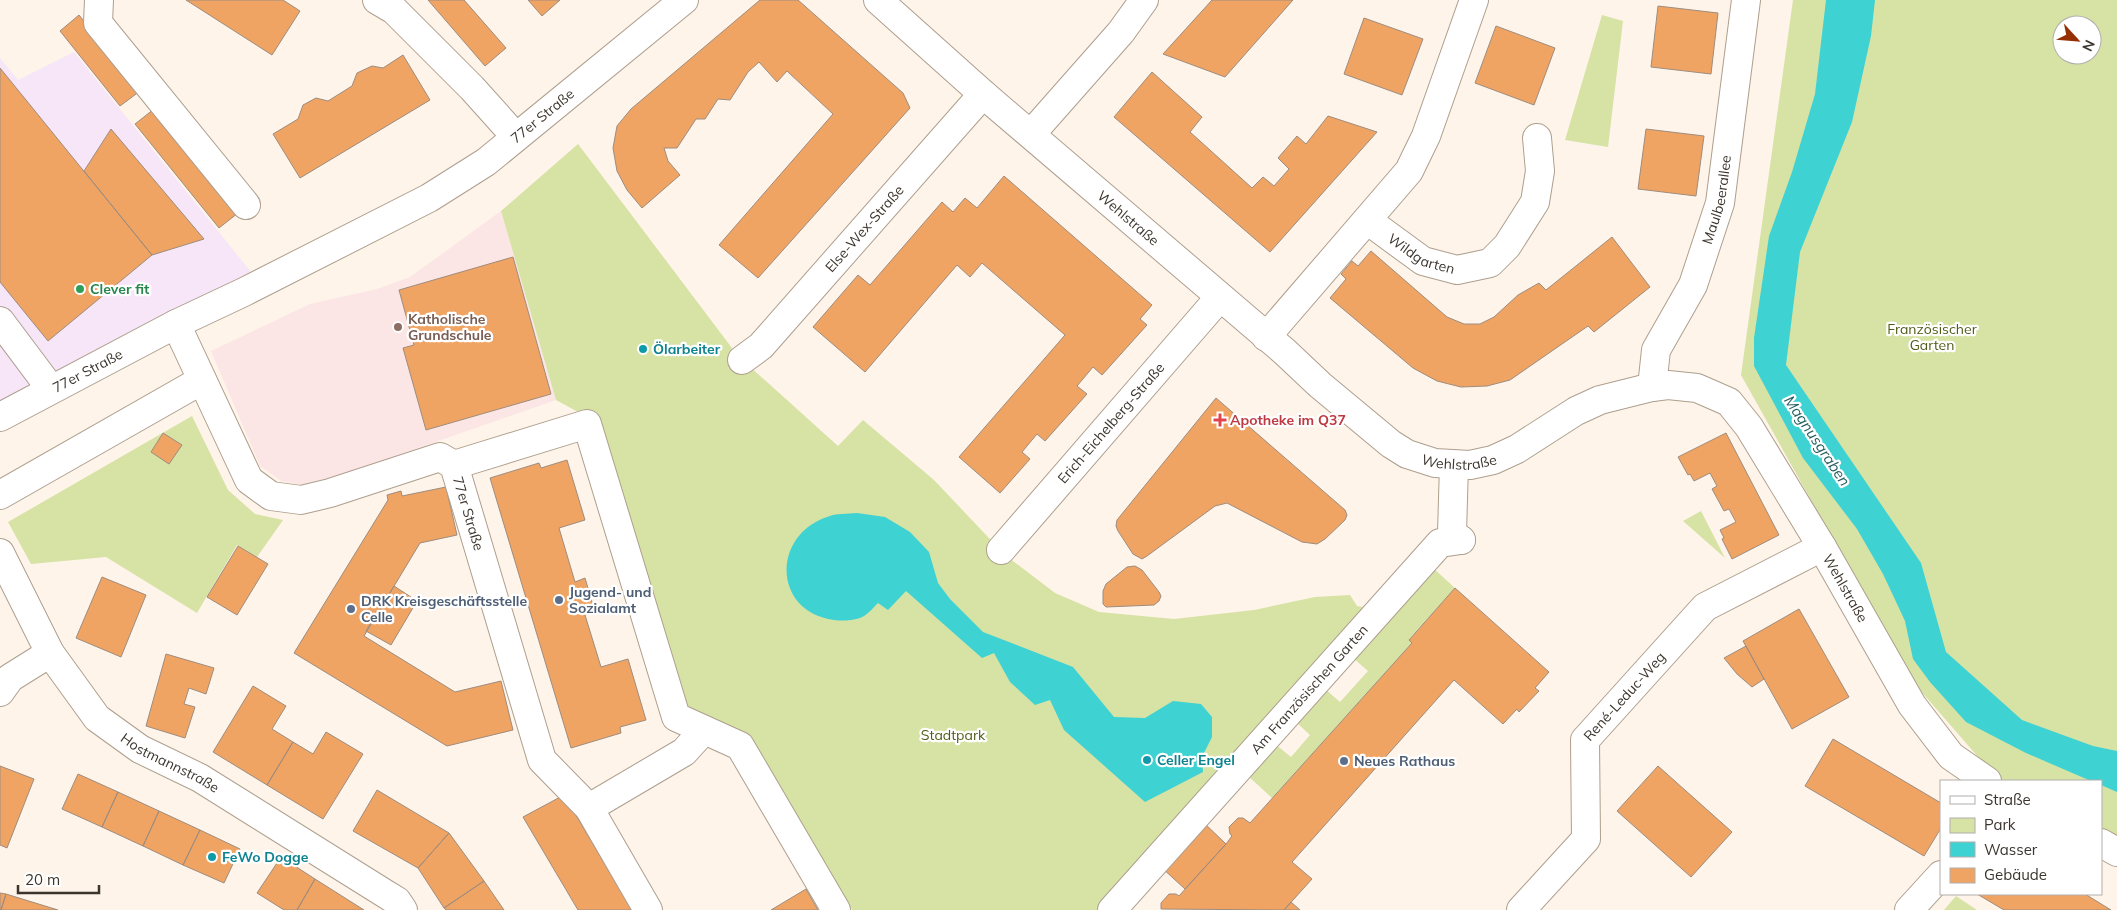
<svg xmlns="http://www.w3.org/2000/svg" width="2117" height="910" viewBox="0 0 2117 910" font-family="Mulish,sans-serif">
<rect width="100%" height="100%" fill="#fef4e9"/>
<path fill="#f6e6f8" d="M74,52l181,225 -255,130v-349l18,22z"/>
<path fill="#fce6e5" d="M501,211l55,189 -247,86 -28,-5 -21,-15 -49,-115 99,-47 67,-15 33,-12z"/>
<path fill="#d7e2a5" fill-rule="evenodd" d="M1793,0h324v838l-16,-7v-50h-102l-87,-100 -171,-306zM2062,25h30v30h-30z
M1602,15l21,6 -15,126 -43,-7z
M578,144l160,212 100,90 25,-26 71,60 71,75 50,38 44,19 75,7 80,-9 61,-13 35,-2 7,11 12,2 -269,302h-248l-103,-175 -65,-30 -82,-280 -46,-25 -55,-189z
M192,416l36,74 27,24 28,6 -26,37 -20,-12 -40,68 -91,-56 -75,7 -23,-42z
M1701,511l24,47 -42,-37z
M1433,568l22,20 -46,51 3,4 -140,155 -25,-23 28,-31 16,13 19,-22 -15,-14 30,-32 15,13 28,-31 -15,-13z
M1956,896l21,14h-33z"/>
<path fill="#3ed2d3" d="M1826,0h49l-4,36 -19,86 -52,130 -14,113 135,198 25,89 76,68 71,26 24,5v41l-16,-7v-4h-10l-65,-28 -60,-31 -36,-40 -17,-23 -8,-38 -22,-47 -26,-45 -54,-71 -49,-92v-28l15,-102 23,-64 23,-78z
M857,513l28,4 25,15 19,20 9,31 12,16 33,33 90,35 41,50 31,1 28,-17 28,3 11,13v20l-10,20 1,15 -58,30 -81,-72 -14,-30 -15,5 -25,-23 -16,-29 -12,5 -76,-67 -18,19 -10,-7c-4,4 -9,10 -14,13 -9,5 -21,5 -30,4 -61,-8 -63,-84 -7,-103 9,-4 21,-3 30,-4z"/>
<path fill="#f0a464" stroke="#9e8c7e" d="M186,0h97l17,11 -28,44z
M428,0h36l42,48 -21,18z
M528,0h32l-18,16z
M760,0h38l105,93 7,15 -152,170 -39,-33 114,-131 -46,-43 -10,11 -18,-20 -11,10 -18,28 -12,-1 -13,20h-9l-19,29h-13l4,13 12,14 -38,33 -15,-18 -10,-19 -4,-23 4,-22 14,-17z
M1212,0h81l-68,77 -62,-23z
M1658,6l60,7 -7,61 -60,-7z
M79,15l61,76 -20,15 -60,-75z
M1364,18l59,21 -21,56 -58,-21z
M1496,26l59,22 -21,57 -59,-22z
M403,55l27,45 -130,78 -27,-44 25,-15 5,-14 13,-7 12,3 24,-15 5,-13 15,-7 11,2z
M0,68l152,187 -104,86 -48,-59z
M1152,72l50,45 -12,15 62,56 11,-11 11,9 15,-17 -11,-11 19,-22 9,8 22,-28 49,16 -107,120 -156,-135z
M154,109l84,104 -19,15 -84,-104z
M111,129l93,110 -52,16 -68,-84z
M1646,129l58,7 -8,60 -58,-7z
M1004,176l148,129 -12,14 7,6 -45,50 -9,-8 -16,19 10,8 -42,47 -8,-7 -15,18 8,7 -30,34 -41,-36 106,-122 -83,-72 -12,14 -13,-12 -92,107 -52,-45 45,-52 12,10 72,-83 11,10 12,-14 12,10z
M1612,237l38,50 -56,45 -6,-6 -78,54 -23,6 -26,1 -24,-6 -24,-13 -83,-70 16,-19 -5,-5 11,-13 6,5 13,-15 76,66 17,7h16l14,-7 24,-22 21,-12 7,7z
M513,257l38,137 -125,36 -23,-82 11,-3 -15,-55z
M1216,398l129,112 2,5 -2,5 -20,19 -8,5 -15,-2 -75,-39 -12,3 -68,50 -5,3 -9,-5 -15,-23 -2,-5 1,-6z
M163,433l19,12 -13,19 -18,-12z
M1726,433l53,102 -47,24 -10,-20 2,-1 -4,-8 16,-8 -7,-13 -5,2 -12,-22 5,-3 -7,-13 -16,8 -4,-7 -2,1 -10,-18z
M567,460l18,60 -26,8 16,54 10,-4 10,34 -10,3 16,52 27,-8 18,61 -26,7 1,6 -50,15 -81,-270 49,-15 2,5z
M446,487l11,48 -37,8 -56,93 91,56 46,-11 12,49 -66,16 -153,-93 94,-153 -1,-5 14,-4 1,5z
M238,546l30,18 -31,51 -30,-18z
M1135,566l7,4 17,22 2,4 -2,5 -5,4 -48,2 -3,-3v-13l3,-7 21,-17z
M102,577l44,18 -25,62 -45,-19z
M394,586l23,15 -26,44 -25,-14z
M1455,588l94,84 -14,16 4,3 -20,21 -2,-3 -14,15 -49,-44 -162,182 20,17 -28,31 -123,-1v-6l8,-9h7l3,2 47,-52 6,-8 -2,-2 -1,-7 9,-9h5l7,5 162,-180 -3,-3z
M1799,609l50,88 -57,32 -49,-88z
M1746,646l18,33 -12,8 -15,-13 -13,-16z
M166,654l48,14 -8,26 -17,-6 -5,16 11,3 -10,31 -39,-12z
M253,686l33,20 -14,23 21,13 -26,43 -54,-33z
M326,732l37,22 -40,65 -56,-34 26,-43 20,12z
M1833,739l108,64v25l-17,28 -119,-70z
M0,766l34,13 -27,69 -7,-3z
M1658,766l74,66 -41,45 -74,-66z
M78,774l40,18 -16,35 -40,-18z
M377,790l72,43 -31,35 -65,-37z
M118,792l41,19 -16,35 -41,-19z
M564,795l68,115h-54l-55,-93z
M159,811l41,19 -17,35 -40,-19z
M1202,821l24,23 -41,45 -24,-22z
M200,830l40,19 -16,34 -41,-18z
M449,833l35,48 -40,27 -26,-40z
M281,857l34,22 -18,31h-13l-27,-17z
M315,879l49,31h-67z
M484,881l20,29h-58l-2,-2z
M806,889l12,21h-47z
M0,893l6,1 -5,16h-1z
M6,894l52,16h-57z
M1977,894h108l26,16h-107z
M1291,902l9,8h-16z"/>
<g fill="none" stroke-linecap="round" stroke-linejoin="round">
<g stroke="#ae9f8e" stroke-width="30">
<g id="minor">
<path d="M99,0l-1,23 148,182"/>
<path d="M377,0l17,10 78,78 44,49"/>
<path id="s1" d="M878,0l105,94 302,258 35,33 71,59 16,10 28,9 35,2 23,-5 24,-11 59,-38 24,-11 52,-13 16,-2 29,3 32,14 20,25 73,120 90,158 39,51 36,25"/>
<path d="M1031,134l90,-102 23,-32"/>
<path id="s2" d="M1367,220l56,41 34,9 33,-7 17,-17 28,-44 5,-31 -3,-33"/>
<path d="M0,321l51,68"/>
<path id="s3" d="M176,324l73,156 22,16 30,4 29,-7 110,-36 14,8 88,295 47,48 59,102"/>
<path d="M1266,337l143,-166 17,-35 48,-136"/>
<path id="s4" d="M742,360l19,-14 222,-252"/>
<path id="s5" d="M1652,387l4,-37 37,-65 27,-82 26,-203"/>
<path id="s6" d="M0,417l176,-93 68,-32 185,-94 57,-36 198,-162"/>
<path d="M454,465l133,-41 89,293 64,29 96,164"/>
<path d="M1454,465l-2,68 9,7"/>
<path d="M0,495l202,-115"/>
<path id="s7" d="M1001,550l219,-253"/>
<path id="s8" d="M0,553l50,100 47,65 43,31 60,29 184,115 13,8 6,9"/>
<path d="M0,692l10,-14 40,-25"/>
<path d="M589,808l95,-56 20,-22"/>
<path d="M2101,843l16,9"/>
<path id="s9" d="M1112,910l328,-367 21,-3"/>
<path id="s10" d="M1521,910l65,-71 -1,-99 120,-133 117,-60"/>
<path d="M1909,910l32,-35"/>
</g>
</g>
<use href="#minor" stroke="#fff" stroke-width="28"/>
</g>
<circle fill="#2e9e5b" stroke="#fff" stroke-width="2" cx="80" cy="289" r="5"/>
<circle fill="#8d6e63" stroke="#fff" stroke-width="2" cx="398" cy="327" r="5"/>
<g fill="#0f9aa8" stroke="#fff" stroke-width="2">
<circle cx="643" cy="349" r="5"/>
<circle cx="1147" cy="760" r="5"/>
<circle cx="212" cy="857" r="5"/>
</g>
<path fill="#e0444e" stroke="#fff" stroke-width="2" d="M1217.5 412.5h5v5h5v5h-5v5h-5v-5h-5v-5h5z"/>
<g fill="#5c6f8a" stroke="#fff" stroke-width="2">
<circle cx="559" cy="600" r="5"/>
<circle cx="351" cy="609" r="5"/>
<circle cx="1344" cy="761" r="5"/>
</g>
<g text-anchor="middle" stroke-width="4.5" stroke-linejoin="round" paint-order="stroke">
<g font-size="14" fill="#3b352e" stroke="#fff">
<text dy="5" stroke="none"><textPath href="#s6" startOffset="622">77er Straße</textPath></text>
<text dy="5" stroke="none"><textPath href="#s5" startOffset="201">Maulbeerallee</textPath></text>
<text dy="5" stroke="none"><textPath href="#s1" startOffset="332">Wehlstraße</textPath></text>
<text dy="5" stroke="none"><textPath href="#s4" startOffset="180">Else-Wex-Straße</textPath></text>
<text dy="5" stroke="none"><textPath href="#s2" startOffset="65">Wildgarten</textPath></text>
<text dy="5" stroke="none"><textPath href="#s6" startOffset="99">77er Straße</textPath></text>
<text dy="5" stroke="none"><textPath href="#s7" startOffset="168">Erich-Eichelberg-Straße</textPath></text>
<text dy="5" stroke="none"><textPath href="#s1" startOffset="751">Wehlstraße</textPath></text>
<text dy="5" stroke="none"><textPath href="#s3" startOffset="442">77er Straße</textPath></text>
<text dy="5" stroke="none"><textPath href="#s1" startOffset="1262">Wehlstraße</textPath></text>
<text dy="5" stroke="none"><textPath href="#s9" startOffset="296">Am Französischen Garten</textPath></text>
<text dy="5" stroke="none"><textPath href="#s10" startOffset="254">René-Leduc-Weg</textPath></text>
<text dy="5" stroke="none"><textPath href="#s8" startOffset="278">Hostmannstraße</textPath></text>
</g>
<g font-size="14" font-weight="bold" fill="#27864d" stroke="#fff" text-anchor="start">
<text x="90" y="294">Clever fit</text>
</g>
<g font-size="14" font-weight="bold" fill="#785e54" stroke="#fff" text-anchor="start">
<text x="408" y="324">Katholische<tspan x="408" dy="16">Grundschule</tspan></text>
</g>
<g font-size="14" fill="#525b17" stroke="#fff">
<text x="1932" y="334">Französischer<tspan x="1932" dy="16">Garten</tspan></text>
<text x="953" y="740">Stadtpark</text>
</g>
<g font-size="14" font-weight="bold" fill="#0d838f" stroke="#fff" text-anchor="start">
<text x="653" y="354">Ölarbeiter</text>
<text x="1157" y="765">Celler Engel</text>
<text x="222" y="862">FeWo Dogge</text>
</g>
<g font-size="14" font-weight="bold" fill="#be3a42" stroke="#fff" text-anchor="start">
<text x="1230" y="425">Apotheke im Q37</text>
</g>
<g font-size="14" font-weight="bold" fill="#4e5e75" stroke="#fff" text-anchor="start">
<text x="569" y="597">Jugend- und<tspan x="569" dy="16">Sozialamt</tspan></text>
<text x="361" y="606">DRK Kreisgeschäftsstelle<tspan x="361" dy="16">Celle</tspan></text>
<text x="1354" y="766">Neues Rathaus</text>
</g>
<g font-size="15" font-style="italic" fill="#245e5f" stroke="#fff">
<text transform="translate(1817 441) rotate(56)" y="5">Magnusgraben</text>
</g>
</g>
<rect x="1940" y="780" width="162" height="115" fill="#ffffff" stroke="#b1aeab"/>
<rect x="1950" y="796" width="25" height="8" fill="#ffffff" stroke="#b1aeab"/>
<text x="1984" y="805" font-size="15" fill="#3b352e">Straße</text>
<rect x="1950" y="818" width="25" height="15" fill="#d7e2a5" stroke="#b1aeab"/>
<text x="1984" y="830" font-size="15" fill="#3b352e">Park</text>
<rect x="1950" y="842" width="25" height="15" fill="#3ed2d3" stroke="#b1aeab"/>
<text x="1984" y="855" font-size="15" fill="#3b352e">Wasser</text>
<rect x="1950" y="868" width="25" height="15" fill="#f0a464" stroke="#b1aeab"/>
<text x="1984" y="880" font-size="15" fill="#3b352e">Gebäude</text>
<g transform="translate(2077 40) rotate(116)"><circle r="24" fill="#ffffff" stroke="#b1aeab"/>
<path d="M0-4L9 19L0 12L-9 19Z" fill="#963004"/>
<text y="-8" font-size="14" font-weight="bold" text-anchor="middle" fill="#3b352e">N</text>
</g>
<path d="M18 885v8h81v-8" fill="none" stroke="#3b352e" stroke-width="2.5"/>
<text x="25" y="885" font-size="15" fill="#3b352e" stroke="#ffffff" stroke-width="4" paint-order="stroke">20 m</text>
</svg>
